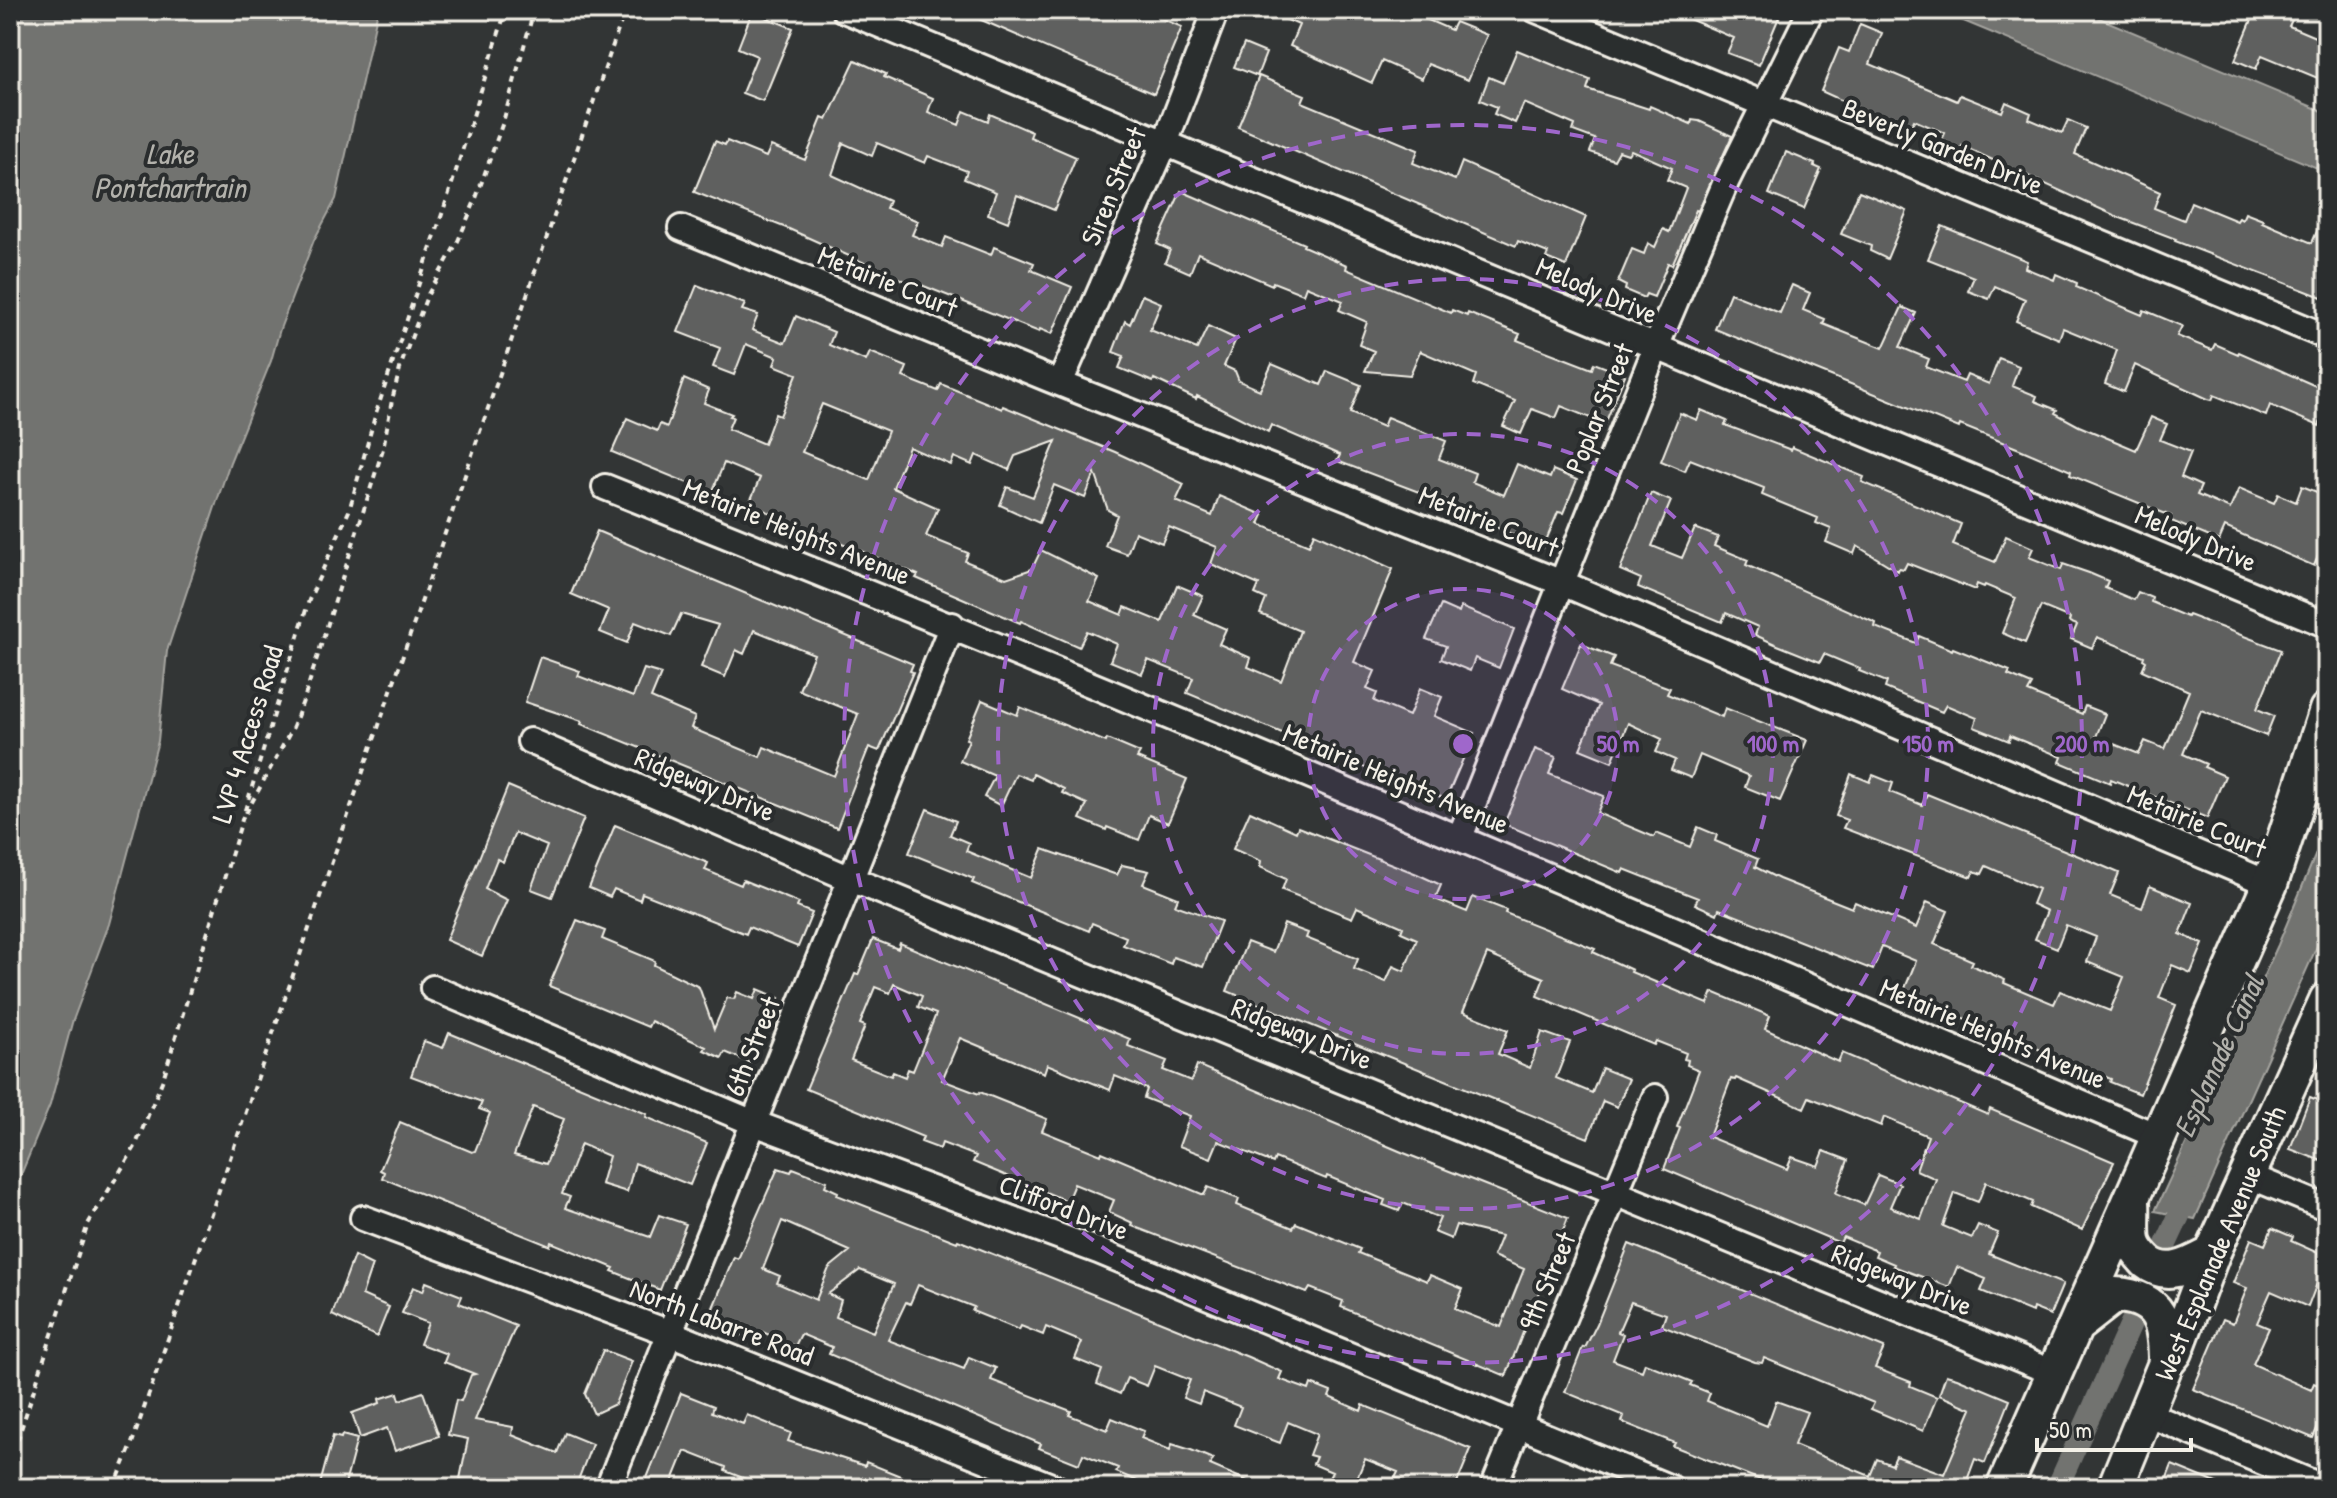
<svg xmlns="http://www.w3.org/2000/svg" width="2337" height="1498" viewBox="0 0 2337 1498" font-family="'Patrick Hand',sans-serif">
<rect width="100%" height="100%" fill="#323535"/>
<filter id="ink" filterUnits="userSpaceOnUse"><feTurbulence type="fractalNoise" baseFrequency=".0125" numOctaves="2"/><feDisplacementMap in="SourceGraphic" scale="16" xChannelSelector="R" yChannelSelector="G"/><feConvolveMatrix kernelMatrix="1 2 1 2 8 2 1 2 1" color-interpolation-filters="sRGB"/></filter>
<g filter="url(#ink)">
<path fill="#727370" stroke="#a6a5a0" stroke-width="2" d="M10,10h368l-42,189 -22,41 -34,89 -9,32 -41,101 -63,189 -9,90 -49,183 -37,99 -22,82 -40,96z
M1937,10h143l247,103v59z
M2327,827v97l-132,295 -40,-8 123,-266z"/>
<g fill="none" stroke-linecap="round" stroke-linejoin="round">
<path stroke="#727370" stroke-width="22" d="M2166,1244l25,-54
M2057,1488l76,-169"/>
</g>
<path fill="#5f605f" stroke="#f4f1e8" stroke-width="2" fill-rule="evenodd" d="M958,10h184l40,17 -28,67z
M1264,10h160l-3,7 30,13 4,-8 32,13 -19,45 -40,-16 -6,15 -40,-18 -10,22 -82,-37 9,-21z
M1668,10h114l-23,55 -32,-12 7,-15z
M2256,10h13l23,10 -3,6 38,16v21l-7,16 -58,-24 -6,14 -21,-9z
M752,12l41,16 -30,73 -21,-8 15,-37 -19,-8z
M1860,24l22,9 -12,31 87,37 3,-6 42,17 4,-10 25,11 -2,6 33,14 6,-13 18,8 -11,26 85,38 -6,16 30,12 7,-18 46,19 2,-3 3,2 3,-7 18,7 -1,2 50,21 15,-35v91l-152,-58 1,-2 -58,-22 -156,-71 -1,4 -20,-8 4,-9 -31,-13 -5,11 -88,-40 18,-43 10,4z
M1244,44l22,9 -9,23 -23,-9z
M1517,50l73,30 -3,9 62,20 1,-3 41,18 1,-4 7,1 33,15 -34,75 -2,-1 -24,55 -4,-2 -14,34 -8,-3 -2,4 -19,-8 1,-4 -8,-4 14,-33 12,5 4,-11 7,4 8,-18 6,3 17,-44 -19,-8 5,-12 -41,-18 -3,4 -9,-3 -5,9 -24,-8 5,-13 -22,-8 2,-6 -51,-22 -9,20 -21,-9 3,-7 -17,-7 9,-23 14,6z
M855,60l31,14 -2,3 49,21 -5,14 31,13 5,-14 24,10 2,-7 42,18 -2,5 46,20 -22,53 -37,-15 -9,27 -20,-8 8,-22 -32,-13 3,-8 -39,-15 -3,7 -48,-20 -5,13 -29,-13 -11,32 57,26 -3,7 32,13 -6,14 30,12 4,-10 45,18 3,-8 40,16 -3,7 41,17 -20,47 -12,-5 -1,3 -120,-48 -1,3 -129,-58 -95,-37 21,-51 10,4 2,-4 39,16 5,-11 34,14 17,-42 5,2z
M1259,76l46,19 -3,7 116,48 -5,13 42,17 7,-18 124,55 -20,49 -20,-8 2,-5 -30,-12 -2,5 -278,-119z
M1786,152l29,12 -1,2 7,3 -17,40 -35,-15z
M1181,191l123,53 -1,2 44,19 -1,4 105,44 1,-3 15,6 1,-3 52,21 -3,6 75,29 2,-6 31,12 -20,49 -44,-18 -5,12 -24,-9 -11,25 -18,-8 12,-25 -42,-17 3,-9 -56,-24 -10,24 -45,-4 9,-20 -15,-6 8,-23 -28,-12 4,-9 -37,-15 -3,8 -30,-12 -1,3 -74,-32 -8,20 -25,-11 5,-12 -13,-6z
M1859,191l48,20 -20,48 -17,-8 1,-5 -30,-12z
M1942,226l85,35 -2,7 29,12 2,-6 21,9 -1,4 66,28 2,-5 38,16 -5,10 35,14 3,-6 23,10 1,-2 88,39v15l-8,20 -49,-21 -4,11 -52,-21 -2,5 -4,-1 -73,-34 -11,27 -19,-8 12,-34 -54,-22 -4,11 -43,-18 9,-22 -30,-13 -6,13 -21,-8 6,-14 -46,-18z
M697,285l48,19 -3,6 16,5 -6,15 33,13 11,-27 38,16 -5,13 37,16 4,-9 37,15 -4,10 35,14 3,-7 61,25 1,-3 112,46 69,32 -8,17 36,15 7,-20 44,19 -4,9 50,21 5,-12 79,36 -39,93 21,9 -8,18 10,4 -3,8 35,15 11,-28 22,9 -8,19 40,17 -28,66 -47,-19 -3,5 -29,-12 1,-4 -181,-76 6,-15 -45,-18 -6,14 -32,-13 7,-17 -30,-13 -8,16 -58,-26 -1,2 -104,-45 2,-3 -169,-71 11,-26 -36,-15 -12,30 -100,-41 15,-34 30,13 3,-7 7,3 17,-48 25,11 -5,13 28,11 -2,2 3,1 -5,12 36,15 11,-30 5,2 17,-42 -23,-9 3,-8 -31,-13 -12,31 -21,-8 7,-19 -42,-16zM822,404l66,27 -19,49 -67,-28zM1056,441l-23,56 -26,-10 -7,18 39,18 15,-38 31,13 10,-25 13,37 9,5 -12,31 22,8 8,-22 27,11 7,-16 48,20 -6,17 48,21 -4,9 11,5 -6,15 40,17 -19,50 -33,-14 3,-9 -32,-14 7,-15 -32,-14 9,-19 -26,-11 -15,37 -37,-15 -3,8 -33,-14 10,-22 -58,-29 -9,19 -26,9 -41,-17 3,-8 -42,-17 12,-28 -45,-20 16,-41 42,18 3,-8 18,8 4,-10 33,15 6,-14z
M1792,285l18,8 -7,17 22,9 -2,5 60,24 19,-41 14,6 -16,34 29,12 -3,8 38,15 3,-7 22,9 10,-26 20,8 -7,20 25,10 -2,5 22,9 -2,3 24,13 57,24 15,-33 16,7 -7,16 31,12 -10,25 20,9 -4,9 33,14 9,-21 35,15 4,-9 18,8 6,-16 25,10v38l-13,32 -89,-39 -6,14 -50,-21 2,-4 -101,-41 1,-4 -49,-21 -62,-25 -1,3 -244,-99 15,-36 50,20z
M1142,295l19,8 -11,27 47,19 11,-23 28,13 -12,27 11,5 4,10 21,9 12,-26 49,21 6,-14 34,14 -11,28 33,14 4,-10 59,24 -7,18 36,14 -3,9 32,13 13,-31 33,14 3,-8 24,10 -14,33 -5,-1 -15,36 -91,-40 2,-5 -29,-12 -1,3 -87,-33 3,-6 -69,-30 -3,7 -71,-36 -1,3 -42,-20 -1,3 -34,-14 5,-12 -11,-4 12,-31 5,3z
M1701,410l26,11 -2,4 66,25 1,-3 72,30 -2,5 99,42 -8,21 42,17 11,-26 27,12 -4,9 32,13 2,-6 26,9 19,8 -3,7 29,12 4,-8 14,6 -1,4 36,15 1,-2 93,35 -24,59 17,7 -8,20 -65,-26 -18,44 23,10 -2,3 21,9 -18,42 -96,-39 -1,4 -50,-21 2,-5 -52,-21 -1,5 -35,-14 3,-9 -31,-13 -4,7 -57,-24 2,-6 -28,-11 1,-2 -36,-15 -4,8 -45,-18 -20,-9 3,-8 -32,-14 -4,9 -84,-35 3,-8 -21,-9 31,-77 20,8 -19,45 30,12 13,-30 23,9 -4,9 34,14 -2,5 130,58 -1,4 41,16 3,-7 33,14 1,-2 57,23 -2,4 24,10 -4,7 54,22 3,-8 20,8 -9,23 43,17 6,-13 20,8 24,-58 -47,-21 4,-9 -3,-2 1,-3 -47,-19 -5,11 -21,-9 6,-14 -8,-3 1,-4 -29,-12 -16,37 -23,-10 14,-35 -31,-13 -1,2 -7,-3 -2,6 -68,-27 -3,6 -5,-1 -1,3 -41,-25 -3,8 -28,-12 5,-13 -15,-6 2,-5 -56,-23 2,-7 -74,-29 -5,12 -24,-10 19,-48 17,7z
M597,531l316,133 -3,7 3,1 -34,79 -10,-4 -32,81 -256,-104 1,-3 -57,-19 15,-45 40,14 -2,5 55,21 11,-28 17,5 -10,24 44,19 -4,11 69,29 4,-10 70,29 24,-62 -59,-24 15,-36 -60,-24 -10,24 -8,-4 -11,27 -24,-10 17,-42 -37,-11 -10,22 -36,-14 -8,21 -27,-11 9,-22 -38,-16z
M1441,605l18,8 2,-6 53,22 -15,39 -24,-10 -5,13 -29,-12 5,-13 -20,-7z
M1581,644l33,13 -4,9 60,22 -3,6 55,23 3,-9 82,32 -27,61 -35,-14 4,-11 -49,-21 -9,23 -20,-8 4,-10 -19,-8 6,-13 -34,-16 -16,39 -32,-13 19,-44 -37,-16z
M982,700l35,15 3,-8 86,35 1,-3 33,14 -3,5 50,21 -19,44 -19,-8 -10,25 -32,-13 -1,3 -26,-11 7,-15 -25,-11 2,-4 -31,-15 -2,6 -15,-6 -15,32 -17,-9 11,-21 -35,-15 9,-21 -3,-1z
M1535,749l21,8 -7,17 55,22 -7,17 57,24 2,-4 34,14 8,-20 19,8 -2,6 43,18 -3,8 24,12 73,29 3,-6 61,26 11,-26 21,9 -14,33 39,17 -2,4 34,15 -1,3 50,21 6,-13 50,20 14,-34 -37,-15 9,-25 -30,-12 -9,23 -22,-9 12,-28 -15,-7 6,-15 -52,-23 -4,8 -8,-3 -3,6 -128,-49 4,-8 -11,-4 15,-42 19,8 3,-7 20,8 -3,9 32,13 5,-11 164,67 28,12 -9,22 32,13 8,-22 42,17 -12,31 23,10 -12,29 -19,-8 -13,33 17,7 -36,89 -30,-12 1,-3 -208,-86 13,-32 -34,-14 -9,23 -154,-61 -2,5 -22,-10 3,-6 -74,-29 -2,4 -118,-49z
M508,786l76,32 -32,79 -21,-8 16,-43 -32,-13 -12,29 -6,-3 -12,30 22,11 -25,56 -36,-16z
M927,809l29,12 -6,14 19,8 -3,8 65,27 12,-29 74,26 5,-10 27,6 -6,13 35,14 -3,7 46,16 -18,46 -30,-10 -2,7 -48,-19 3,-8 -34,-14 -3,8 -117,-48 2,-4 -65,-26z
M1250,811l46,21 2,-5 119,47 24,11 -6,14 32,13 6,-15 33,13 -1,3 90,36 -2,3 39,18 -1,2 77,32 5,-12 57,24 -5,13 73,33 4,-9 146,62 2,-6 124,53 -32,68 -51,-23 2,-5 -47,-20 -8,20 -23,-9 -12,33 29,12 6,-13 20,8 -9,21 74,30 -13,31 -17,-7 -1,4 -51,-21 5,-12 -29,-12 -8,20 -56,-21 1,-2 -19,-8 2,-5 -34,-14 -3,6 -176,-74 16,-41 -3,-1 22,-57 -12,-5 1,-5 -4,-1 2,-6 -30,-12 -2,4 -117,-49 7,-18 -57,-24 -24,58 45,18 -10,24 32,14 12,-36 28,10 -14,36 36,15 10,-25 27,11 -12,28 -14,-6 -15,37 -361,-147 20,-49 26,10 11,-28 24,9 -2,5 52,21 -4,10 32,13 7,-16 11,5 13,-32 -16,-7 2,-5 -46,-20 -5,11 -70,-28 4,-11 -26,-12 1,-6 -28,-12zM1736,1078l68,30 5,-11 72,29 3,-9 44,19 -12,34 20,9 -15,40 -31,-12 10,-23 -22,-9 -14,30 -28,-12 12,-33 -24,-9 -6,15 -26,-9 -5,12 -78,-32 22,-58 4,1z
M615,825l93,38 -3,7 36,15 2,-5 56,23 -2,4 15,6 -14,34 -49,-20 -3,7 -104,-41 -2,7 -26,-11 -4,8 -21,-9z
M577,920l28,11 -3,8 53,22 -1,4 45,22 15,42 13,-31 7,1 3,-7 17,7 4,-10 21,9 -28,65 -26,-11 -3,6 -18,-8 2,-3 -55,-26 -3,6 -99,-41z
M873,939l25,10 2,-6 230,96 -2,7 39,15 -4,9 28,11 6,-16 207,88 164,65 -62,158 -165,-69 2,-6 -33,-13 -3,5 -175,-67 1,-3 -24,-11 5,-12 -40,-16 -7,17 -94,-39 3,-6 -34,-13 -2,6 -19,-7 2,-5 -117,-48 49,-115 3,1zM894,984l28,12 -4,11 18,7 -23,57 -5,-2 -3,8 -12,-5 -2,4 -40,-16 14,-34 -5,-2 15,-37 15,6zM960,1038l84,35 3,-9 63,26 5,-14 32,13 -3,9 46,18 -11,30 32,12 7,-17 55,22 2,-5 51,21 1,-3 58,24 -2,5 16,6 4,-8 37,15 -6,14 17,7 5,-14 45,11 -8,20 31,13 -23,58 -44,-17 -2,-2 8,-19 -33,-14 -3,6 -69,-28 2,-4 -64,-26 -3,5 -56,-23 2,-6 -31,-12 -4,8 -102,-43 -1,3 -59,-24 5,-12 -67,-27 -1,2 -37,-14z
M449,1033l198,81 -1,3 61,26 -17,42 -55,-22 -8,29 -26,-8 8,-28 -28,-12 -19,50 8,3 -5,11 85,29 9,-22 27,9 -26,66 -48,-19 2,-3 -63,-26 -1,4 -168,-68 2,-6 -4,-2 20,-48 72,30 3,-1 15,-38 -11,-4 3,-7 -71,-26 13,-35 19,7zM533,1107l31,12 -18,45 -32,-9z
M2310,1097l17,7v59l-37,-14z
M778,1168l13,4 2,-4 34,13 -2,5 13,6 -1,3 120,47 1,-2 290,117 34,15 -3,7 30,11 2,-6 20,8 -2,5 32,14 2,-6 108,44 -16,39h-34l-26,-10 3,-6 -33,-13 -12,29h-29l8,-16 -19,-8 3,-7 -7,-2 8,-21 -29,-12 -8,21 -46,-18 7,-18 -38,-15 -4,12 -16,-6 7,-18 -35,-14 -8,20 -20,-8 -7,16 -23,-10 5,-14 -27,-11 7,-17 -36,-15 -3,8 -22,-9 -2,4 -47,-19 2,-4 -56,-22 -8,19 -4,-2 -18,38 76,29 5,-12 27,11 -5,12 80,31 -2,4 38,15 5,-12 32,13 -3,7 29,12 2,-6 19,6 22,9 -3,6 54,23h-110l-38,-16 2,-4 -35,-14 -4,10 -40,-16 2,-4 -212,-90 3,-7 -31,-13 -6,12 -37,-16 -4,11 -47,-19 27,-65 4,2zM782,1221l68,30 -21,17 -13,32 -39,-17 3,-7 -17,-7zM860,1270l34,14 -21,48 -37,-15 5,-17 -13,-6z
M2272,1228l21,9 -2,4 36,16 -19,50 -37,-16 -14,32 12,5 -16,36 58,26 3,-7 13,6v38l-8,-3 -6,14 -120,-49 30,-70 10,4 14,-35 -14,-5 18,-44 14,6z
M1629,1244l255,104 -9,20 36,14 -1,4 27,11 -14,34 -52,-22 3,-6 -110,-45 -2,5 -7,-1 -93,-36 4,-12 -35,-12 -13,30 5,2 -10,26 29,11 3,-8 47,19 -2,3 20,8 -3,8 60,25 9,-25 31,11 -13,33 76,31 7,-17 15,6 4,-9 48,18 28,-65 -33,-14 7,-20 11,3 53,22 -25,63 -10,-4 -9,24 10,5h-195l-108,-42 2,-3 -53,-21 2,-6 -59,-24 18,-45 2,1 12,-24z
M354,1256l18,9 -10,30 27,12 -12,30 -45,-22z
M426,1282l36,14 -3,7 57,23 -41,94 38,7 -1,8 45,18 8,-20 27,11 -17,44h-72l-43,-9 8,-40 -20,-4 8,-35 5,1 10,-26 4,-1 -31,-12 3,-8 -27,-10 8,-21 -26,-10 11,-26 10,4z
M603,1350l29,11 -17,43 -21,10 -9,-20z
M423,1392l16,44 -44,15 -8,-23 -27,10 -8,-25 28,-10 -1,-4 19,-6 2,7z
M681,1393l33,13 -2,6 31,12 4,-9 44,18 -3,8 77,25 1,-4 64,26h-151l-22,-8 -1,3 -31,-12 1,-4 -41,-16 -15,37h-27z
M342,1435l15,4 -13,49h-25l14,-52 8,2z
M2172,1465l54,22v1h-63z"/>
<g fill="none" stroke-linecap="round" stroke-linejoin="round">
<g stroke="#f4f1e8" stroke-width="30">
<path id="minor" d="M844,10l1483,615
M1536,10l791,327
M681,228l368,151 513,204 708,301
M1060,383l105,-240 51,-133
M605,487c522,208 1038,428 1554,650
M530,741l321,138 1203,494
M1460,837l196,-490 70,-165 85,-172
M433,988l321,135 344,128 573,237
M2247,1175l80,33
M363,1218l307,115 386,155
M2147,1414l178,74
M608,1488l344,-863
M1493,1488l162,-391"/>
</g>
<g stroke="#f4f1e8" stroke-width="40">
<path id="secondary" d="M2132,1202c1,13 -1,27 1,39 2,8 8,15 14,21 21,17 44,3 65,-8
M2078,1324l37,-29c46,2 51,28 51,68
M2004,1488l266,-604 57,-174
M2115,1488l51,-125 9,-11 37,-98 115,-254"/>
</g>
<path stroke="#f4f1e8" stroke-width="4" stroke-dasharray="6 6" stroke-linecap="butt" d="M246,813l47,-86 12,-31 78,-247 9,-49 9,-35 26,-69 31,-55 17,-40 28,-79 31,-112
M10,1463l78,-239 47,-77 28,-68 146,-479 40,-89 26,-95 76,-229 55,-177
M114,1488l16,-39 495,-1439"/>
<use href="#minor" stroke="#2a2d2e" stroke-width="24"/>
<use href="#secondary" stroke="#2a2d2e" stroke-width="34"/>
</g>
</g>
<circle cx="1463" cy="744" r="155" fill="#9f67cb" fill-opacity=".12"/>
<g fill="none" stroke="#9f67cb" stroke-width="4" stroke-dasharray="14 10">
<circle cx="1463" cy="744" r="155"/>
<circle cx="1463" cy="744" r="310"/>
<circle cx="1463" cy="744" r="465"/>
<circle cx="1463" cy="744" r="619"/>
</g>
<g text-anchor="middle" stroke-width="8" stroke-linejoin="round" paint-order="stroke">
<g font-size="28" fill="#f4f1e8" stroke="#2a2d2e">
<text transform="translate(1943 146) rotate(22)" y="10">Beverly Garden Drive</text>
<text transform="translate(1113 186) rotate(-67)" y="10">Siren Street</text>
<text transform="translate(888 281) rotate(22)" y="10">Metairie Court</text>
<text transform="translate(1597 290) rotate(23)" y="10">Melody Drive</text>
<text transform="translate(1599 408) rotate(-68)" y="10">Poplar Street</text>
<text transform="translate(1489 521) rotate(22)" y="10">Metairie Court</text>
<text transform="translate(797 531) rotate(22)" y="10">Metairie Heights Avenue</text>
<text transform="translate(2196 538) rotate(23)" y="10">Melody Drive</text>
<text transform="translate(247 734) rotate(-73)" y="10">LVP 4 Access Road</text>
<text transform="translate(1396 778) rotate(23)" y="10">Metairie Heights Avenue</text>
<text transform="translate(705 784) rotate(23)" y="10">Ridgeway Drive</text>
<text transform="translate(2197 821) rotate(23)" y="10">Metairie Court</text>
<text transform="translate(1302 1033) rotate(22)" y="10">Ridgeway Drive</text>
<text transform="translate(1993 1033) rotate(23)" y="10">Metairie Heights Avenue</text>
<text transform="translate(752 1046) rotate(-68)" y="10">6th Street</text>
<text transform="translate(1064 1207) rotate(21)" y="10">Clifford Drive</text>
<text transform="translate(2220 1243) rotate(-67)" y="10">West Esplanade Avenue South</text>
<text transform="translate(1902 1279) rotate(22)" y="10">Ridgeway Drive</text>
<text transform="translate(1547 1281) rotate(-67)" y="10">9th Street</text>
<text transform="translate(722 1322) rotate(21)" y="10">North Labarre Road</text>
</g>
<g font-size="30" font-style="italic" fill="#b3b2ac" stroke="#2a2d2e">
<text x="170" y="164">Lake<tspan x="170" dy="34">Pontchartrain</tspan></text>
<text transform="translate(2219 1056) rotate(-65)" y="10">Esplanade Canal</text>
</g>
</g>
<circle cx="1463" cy="744" r="12" fill="#9f67cb" stroke="#2a2d2e" stroke-width="4"/>
<g font-size="24" text-anchor="middle" font-weight="bold" fill="#9f67cb" stroke="#2a2d2e" stroke-width="8" stroke-linejoin="round" paint-order="stroke">
<text x="1618" y="752">50 m</text>
<text x="1773" y="752">100 m</text>
<text x="1928" y="752">150 m</text>
<text x="2082" y="752">200 m</text>
</g>
<rect width="2337" height="1498" fill="none" stroke="#2a2d2e" stroke-width="40"/>
<rect x="20" y="20" width="2297" height="1458" fill="none" stroke="#f4f1e8" stroke-width="3" filter="url(#ink)"/>
<path d="M2037 1438v12h154v-12" fill="none" stroke="#f4f1e8" stroke-width="4"/>
<text x="2049" y="1438" font-size="24" fill="#f4f1e8" stroke="#2a2d2e" stroke-width="6" paint-order="stroke">50 m</text>
</svg>
